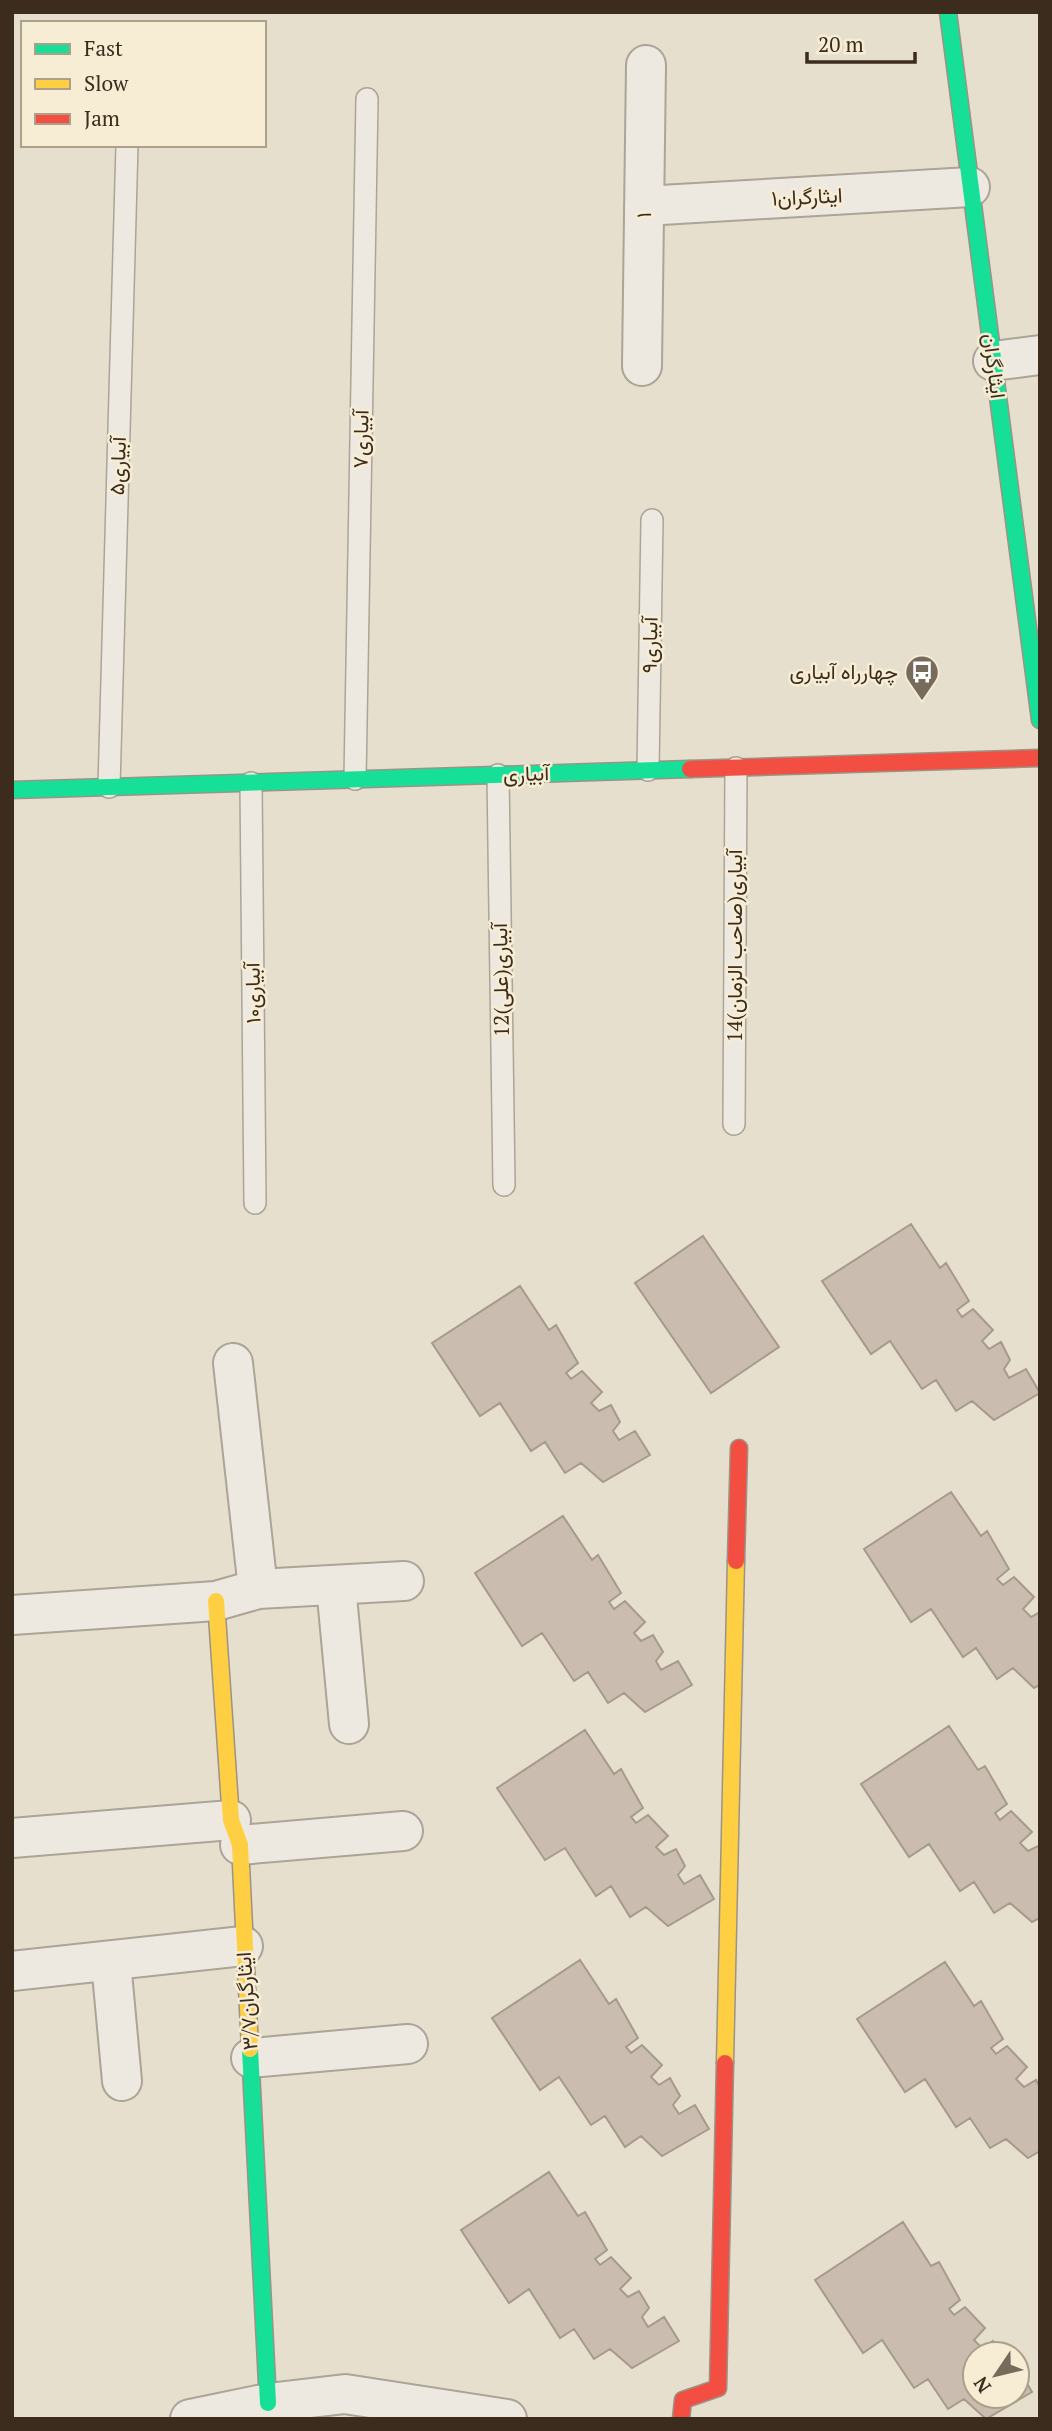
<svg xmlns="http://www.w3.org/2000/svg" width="1052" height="2431" viewBox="0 0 1052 2431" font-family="'PT Serif',Vazirmatn,serif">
<rect width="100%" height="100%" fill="#e6dfce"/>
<path fill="#cabdaf" stroke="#a79a8d" stroke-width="2" d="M911,1224l29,44 6,-5 23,38 -12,9 5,7 11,-8 20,21 -11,11 7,8 12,-7 9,18 -6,9 5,9 17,-9 14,24 -46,27 -22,-19 -16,10 -20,-31 -14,9 -32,-48 -19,13 -49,-73z
M703,1236l76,111 -68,46 -76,-110z
M520,1286l29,44 7,-5 22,38 -12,10 5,6 11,-8 20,21 -11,11 8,8 12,-6 9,17 -7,9 6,9 16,-9 15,24 -47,27 -22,-19 -16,10 -20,-31 -14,9 -31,-48 -20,13 -48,-73z
M951,1492l30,44 6,-5 22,38 -12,10 6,6 11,-8 20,20 -11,12 8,8 9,-5v73l-6,3 -21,-20 -16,11 -21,-31 -13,9 -32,-48 -20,13 -47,-73z
M563,1516l29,44 6,-5 23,38 -12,9 5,7 11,-8 20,21 -11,11 7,8 12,-6 10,17 -7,9 5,9 17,-9 14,24 -47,27 -21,-19 -16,10 -20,-31 -14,9 -32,-48 -20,13 -47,-73z
M949,1726l29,44 7,-4 22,38 -12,9 5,7 11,-9 21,21 -12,11 8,8 12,-6v73l-8,4 -22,-19 -16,10 -20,-31 -14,9 -31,-47 -20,13 -48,-73z
M585,1730l29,44 7,-5 22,39 -12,9 5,6 12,-8 20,21 -12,11 8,8 12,-6 9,17 -7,9 6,9 16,-9 14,24 -46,27 -22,-19 -16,10 -19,-31 -15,10 -31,-48 -20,12 -48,-72z
M580,1960l29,44 7,-5 22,39 -12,9 5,6 11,-8 20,20 -11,12 8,8 11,-7 10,18 -7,9 6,9 16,-9 14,24 -47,27 -21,-20 -16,11 -20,-31 -14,9 -32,-48 -19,13 -48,-72z
M945,1962l29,44 7,-5 22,38 -12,9 5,6 11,-8 20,21 -11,12 8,8 12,-7 4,8v63l-12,7 -22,-19 -16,9 -20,-30 -14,9 -31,-48 -20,13 -48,-73z
M549,2172l29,44 7,-4 22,38 -12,9 5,6 11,-8 20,21 -11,11 8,8 11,-6 10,17 -7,9 6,10 16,-10 15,24 -47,27 -22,-19 -16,10 -20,-30 -14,9 -31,-49 -20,14 -48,-73z
M903,2222l28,44 8,-4 21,38 -11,9 5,6 11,-8 20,21 -11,12 8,8 11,-7 7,13h-25v42h42l1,-28 14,24 -46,27 -22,-20 -16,10 -20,-30 -14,9 -32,-48 -19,13 -48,-73z"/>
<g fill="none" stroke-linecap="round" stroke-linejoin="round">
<g stroke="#aba497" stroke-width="24">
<path id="lane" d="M648,770l4,-250
M498,775l6,410
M355,779l12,-680
M251,783l4,420
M109,787l18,-642
M734,1124l2,-356"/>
</g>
<g stroke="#aba497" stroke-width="42">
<path id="street" d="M644,206l326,-19
M993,361l47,-6
M642,366l4,-301
M233,1363l25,226
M336,1586l13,138
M12,1615l204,-14 42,-12 146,-8
M12,1838l219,-18
M240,1845l163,-14
M111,1962l11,119
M12,1971l231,-25
M251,2058l157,-14
M190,2419l78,-16 77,-9 162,25"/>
</g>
<g stroke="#9b9386" stroke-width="19">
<path id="fast" d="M948,12l92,708
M12,790l678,-21
M250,2049l18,354"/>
</g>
<g stroke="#9b9386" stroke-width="19">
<path id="slow" d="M216,1601l15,219 9,25 10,204
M725,2063l11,-502"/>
</g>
<g stroke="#9b9386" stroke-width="19">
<path id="jam" d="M690,769l350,-11
M736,1561l3,-113
M681,2419l2,-19 35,-12 7,-325"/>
</g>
<use href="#lane" stroke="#eee9e0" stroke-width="21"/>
<use href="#street" stroke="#eee9e0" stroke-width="38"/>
<use href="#fast" stroke="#16e098" stroke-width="16"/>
<use href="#slow" stroke="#ffcf43" stroke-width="16"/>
<use href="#jam" stroke="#f24e42" stroke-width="16"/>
</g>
<defs>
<g id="bus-pin" transform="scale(1.75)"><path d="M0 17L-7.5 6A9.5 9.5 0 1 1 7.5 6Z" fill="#776b5c" stroke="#f7edd4"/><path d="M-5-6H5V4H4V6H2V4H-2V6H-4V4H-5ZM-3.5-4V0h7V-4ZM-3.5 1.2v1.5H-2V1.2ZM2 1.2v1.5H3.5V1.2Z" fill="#fff"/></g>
</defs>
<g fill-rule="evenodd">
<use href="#bus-pin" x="922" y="672"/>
</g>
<g text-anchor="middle" stroke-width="5" stroke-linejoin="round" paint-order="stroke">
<g font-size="21" fill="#3b2c1e" stroke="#f7edd4">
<text transform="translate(807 197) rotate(-3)" y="7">ایثارگران۱</text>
<text transform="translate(644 215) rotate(-89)" y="7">۱</text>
<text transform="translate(994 366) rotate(83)" y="7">ایثارگران</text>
<text transform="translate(361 439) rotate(-89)" y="7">آبیاری۷</text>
<text transform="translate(118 466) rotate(-88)" y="7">آبیاری۵</text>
<text transform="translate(650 645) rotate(-89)" y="7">آبیاری۹</text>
<text transform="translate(526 774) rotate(-2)" y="7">آبیاری</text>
<text transform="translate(735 946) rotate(-90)" y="7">14آبیاری(صاحب الزمان)</text>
<text transform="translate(501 980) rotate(-91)" y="7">12آبیاری(علی)</text>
<text transform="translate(253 993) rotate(-91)" y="7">آبیاری۱۰</text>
<text transform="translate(247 2001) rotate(-94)" y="7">ایثارگران۳/۷</text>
</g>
<g font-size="21" fill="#3b2c1e" stroke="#f7edd4" text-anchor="end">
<text x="898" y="679">چهارراه آبیاری</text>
</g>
</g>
<rect width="1052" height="2431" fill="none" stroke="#3b2c1e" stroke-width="28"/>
<rect x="21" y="21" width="245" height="126" fill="#f7edd4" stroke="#aca08b" stroke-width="2"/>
<rect x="35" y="44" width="35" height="10" fill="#16e098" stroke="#aca08b" stroke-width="2"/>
<text x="84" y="56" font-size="21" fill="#3b2c1e">Fast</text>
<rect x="35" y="79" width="35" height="10" fill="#ffcf43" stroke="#aca08b" stroke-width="2"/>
<text x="84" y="91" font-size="21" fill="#3b2c1e">Slow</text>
<rect x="35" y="114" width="35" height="10" fill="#f24e42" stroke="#aca08b" stroke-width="2"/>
<text x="84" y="126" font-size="21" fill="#3b2c1e">Jam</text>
<g transform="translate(996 2375) rotate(235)"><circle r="33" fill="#f7edd4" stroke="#aca08b" stroke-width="2"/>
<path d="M0-5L12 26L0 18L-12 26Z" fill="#776b5c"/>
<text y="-10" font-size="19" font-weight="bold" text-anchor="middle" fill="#3b2c1e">N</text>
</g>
<path d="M807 52v10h108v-10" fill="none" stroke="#3b2c1e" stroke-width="3.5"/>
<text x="818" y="52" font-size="21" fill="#3b2c1e" stroke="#f7edd4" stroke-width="5" paint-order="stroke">20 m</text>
</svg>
